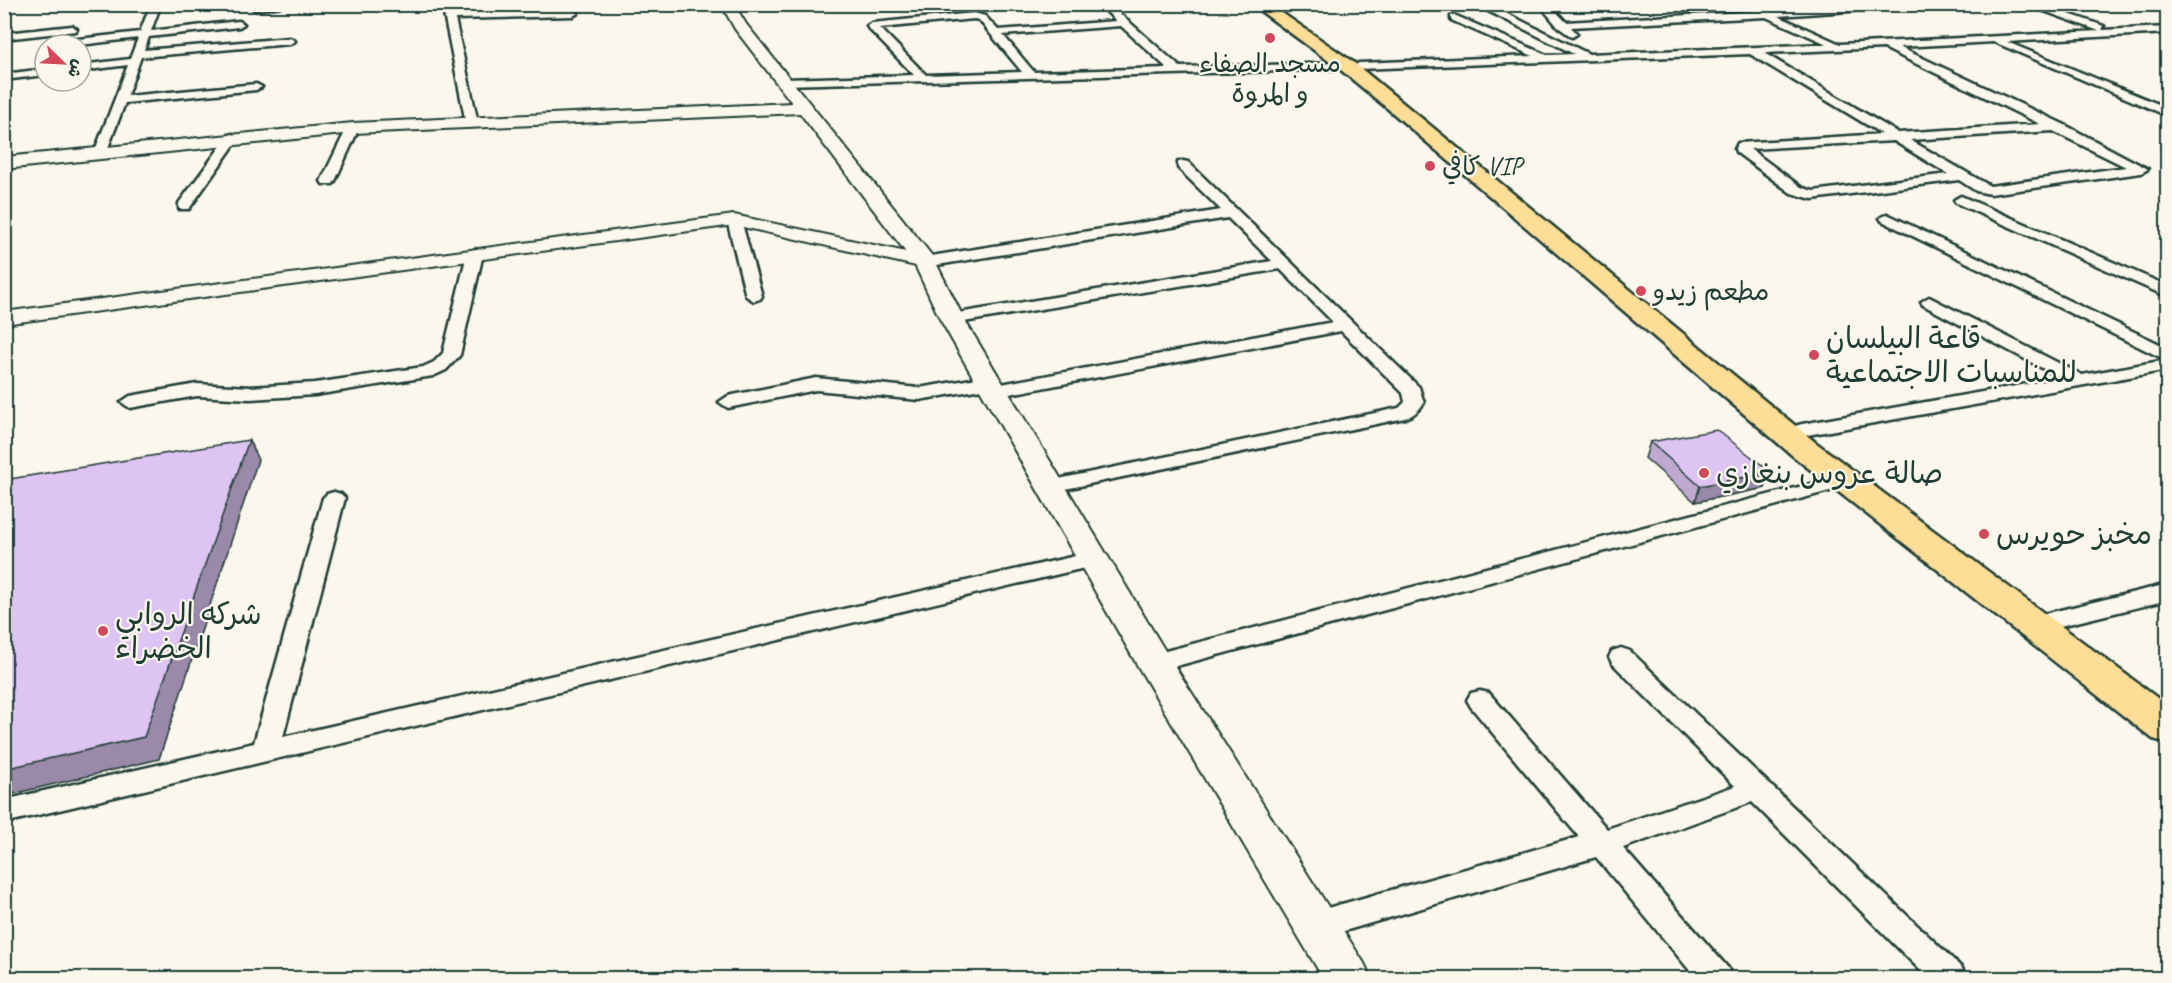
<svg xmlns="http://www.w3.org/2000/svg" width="2172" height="983" viewBox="0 0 2172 983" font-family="Caveat,'Playpen Sans Arabic',sans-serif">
<rect width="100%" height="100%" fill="#fbf7ec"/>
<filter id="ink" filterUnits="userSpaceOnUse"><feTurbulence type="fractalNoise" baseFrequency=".0167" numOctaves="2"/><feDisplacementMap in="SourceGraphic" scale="12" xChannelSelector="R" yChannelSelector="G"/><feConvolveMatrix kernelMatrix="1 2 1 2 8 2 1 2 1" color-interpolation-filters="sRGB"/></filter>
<g filter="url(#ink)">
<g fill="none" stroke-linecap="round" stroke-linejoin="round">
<g stroke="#1f3d34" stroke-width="5">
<path id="minor" d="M4,4h11l1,2 -12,4z
M151,4h10l-10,27 88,-10 5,3 -5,3 -90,10 -5,13 146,-12 5,3 -5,3 -149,13 -14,39 129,-12 6,3 -6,3 -131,13 -19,50 -1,3h-10l-1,-3 34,-88 -47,6v-6l49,-6 8,-21 -58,7h-33l5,-3 88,-10z
M245,4h49l-38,6z
M442,4h10l2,9 119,-3 5,3 -5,3 -118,3 23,104 -6,4 -6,-4z
M1099,4h10l71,63 167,-4 5,3 -5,3 -562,16 -6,-3 6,-3 129,-4 -46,-47 -1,-2 5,-3 102,-10 11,3 13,14 118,-9zM974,19l5,1 43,52 -96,3 -46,-47zM1121,26l46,42 -133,4 -31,-37z
M1474,4h13l102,50 238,-10 -61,-27 -195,10 6,7 -5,3 -14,-10 -19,-23h10l17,18 318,-18h65l-171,12 62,28 259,-13 -74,-27h15l64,22 -2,4 66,-3v6l-161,9 161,66v8l-174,-74 -95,5 164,77 85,45 -7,4 -151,21 -14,-3 -17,-11 -147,19 -21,-6 -55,-41 -1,-3 3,-6 144,-9 -132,-80 -391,15 -5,-3 5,-3 174,-7 -82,-36v-4l3,-1 93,40 27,-1zM1884,48l156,76 -142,9 -134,-80zM2053,131l73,36 -136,19 -80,-46zM1894,141l54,33 -135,17 -12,-4 -51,-38z
M72,26l5,3 -1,2 -72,8 2,-6z
M45,69v6l-41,5v-6z
M353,124l6,4 -24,53 -2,3h-10l-2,-3 26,-53z
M233,134l6,4 -50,71h-10v-6l50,-68z
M1183,161l5,1 231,225 5,16c-5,7 -11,13 -19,15l-354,74 -7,-2 -3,-4 3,-4 355,-74 6,-6 -2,-9 -62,-62 -347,66 -7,-2 -2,-4 2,-3 -68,12 -103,-10 -88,18 -9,-6 9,-6 88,-18 103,10 70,-12 7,2 2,4 -2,3 337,-63 -53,-53 -328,55 -8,-5 8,-5 320,-53 -44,-43 -303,49 -8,-5 8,-5 296,-47 -43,-42v-6z
M1961,196l207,90v11l-212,-94 -2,-3z
M1887,214l281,134v22l-366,66 -7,-2 -3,-4 3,-4 7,-2 259,-46 -138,-73 -2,-3 8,-5 153,78 84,-15 -284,-139 -2,-3z
M734,216l7,4 21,76 -2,3 -6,2 -8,-5 -19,-76z
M475,249l8,5 -23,101 -14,15 -13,6 -118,19 -65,4 -53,-3 -67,12 -9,-6 9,-6 67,-12 53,3 65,-4 108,-16 11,-5 9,-9 24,-99z
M1845,475l7,2 3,4 -3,4 -698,187 -9,-3 -4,-6 4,-6 9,-3z
M334,492l7,2 4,4 -62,239 810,-185 8,2 3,5 -3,5 -8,2 -1089,257v-23l250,-57 69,-245 4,-4z
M2168,584v16l-116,28 -9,-2 -3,-6 3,-6 9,-2z
M1621,648l9,3 332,317 4,10h-38l-176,-176 -129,46 105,120 4,10h-36l-100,-121 -279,82 -11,-4 -5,-10 5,-10 11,-4 262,-74 -108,-130 -4,-7 4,-7 9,-2 9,2 118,136 128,-43 -123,-123 -3,-6 3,-6z"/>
</g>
<g stroke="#1f3d34" stroke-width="4">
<path id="tertiary" d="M734,215l191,41 9,6 -9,6 -191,-43 -730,99v-12z"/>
</g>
<g stroke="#1f3d34" stroke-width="4">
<path id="secondary" d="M721,4h13l12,20 187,233 31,62 203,335 197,309 7,15h-48l-187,-315 -196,-344 -26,-56 -114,-150 -447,20 -349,36v-12l349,-34 439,-20 -57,-74z"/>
</g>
<g stroke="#1f3d34" stroke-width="5">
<path id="primary" d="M1251,4h18l84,58 462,380 353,264v37l-15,-4 -360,-283 -406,-348 -46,-38z"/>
</g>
<use href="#minor" fill="#fbf7ec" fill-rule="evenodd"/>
<use href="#tertiary" fill="#fbf7ec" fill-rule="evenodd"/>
<use href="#secondary" fill="#fbf7ec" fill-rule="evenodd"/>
<use href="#primary" fill="#fedd96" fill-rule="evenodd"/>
</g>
<path fill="#bfa9d1" stroke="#1f3d34" stroke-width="1.5" d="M1650,442l121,30 -6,16 -70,14 -50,-44z"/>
<path fill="#9b89aa" stroke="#1f3d34" stroke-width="1.5" d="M249,440l9,20 -99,299 -155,37v-27z
M1771,472l-6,16 -70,14 5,-16z"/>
<path fill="#dec4f3" stroke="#1f3d34" stroke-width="1.5" d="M1717,430l54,42 -71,14 -50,-44z
M249,440l-105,297 -140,32v-289z"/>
</g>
<g fill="#d1495b" stroke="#fbf7ec" stroke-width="2">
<circle cx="1270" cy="38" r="6"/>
<circle cx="1430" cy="166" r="6"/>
<circle cx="1641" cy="291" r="6"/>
<circle cx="1814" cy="355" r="6"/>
<circle cx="1704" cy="473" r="6"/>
<circle cx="1984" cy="534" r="6"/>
<circle cx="103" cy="631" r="6"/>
</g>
<g text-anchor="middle" stroke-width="4.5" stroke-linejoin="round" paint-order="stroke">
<g font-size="26" fill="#1f3d34" stroke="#fbf7ec" text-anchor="start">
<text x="1270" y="72" text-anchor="middle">مسجد الصفاء<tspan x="1270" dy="30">و المروة</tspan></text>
<text x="1442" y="175">كافي VIP</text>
<text x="1653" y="300">مطعم زيدو</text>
</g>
<g font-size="30" fill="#1f3d34" stroke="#fbf7ec" text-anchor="start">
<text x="1826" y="348">قاعة البيلسان<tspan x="1826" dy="34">للمناسبات الاجتماعية</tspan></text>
<text x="1716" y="483">صالة عروس بنغازي</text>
<text x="1996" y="544">مخبز حويرس</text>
<text x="115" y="624">شركه الروابي<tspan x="115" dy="34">الخضراء</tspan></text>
</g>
</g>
<rect width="2172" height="983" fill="none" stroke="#fbf7ec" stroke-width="24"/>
<rect x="12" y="12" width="2148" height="959" fill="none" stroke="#1f3d34" stroke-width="2" filter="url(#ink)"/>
<g transform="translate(63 63) rotate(114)"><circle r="28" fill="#fbf7ec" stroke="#a3ada2" stroke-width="1.5"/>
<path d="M0-4.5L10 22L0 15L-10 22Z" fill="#d1495b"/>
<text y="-9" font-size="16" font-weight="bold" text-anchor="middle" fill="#1f3d34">ش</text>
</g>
</svg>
